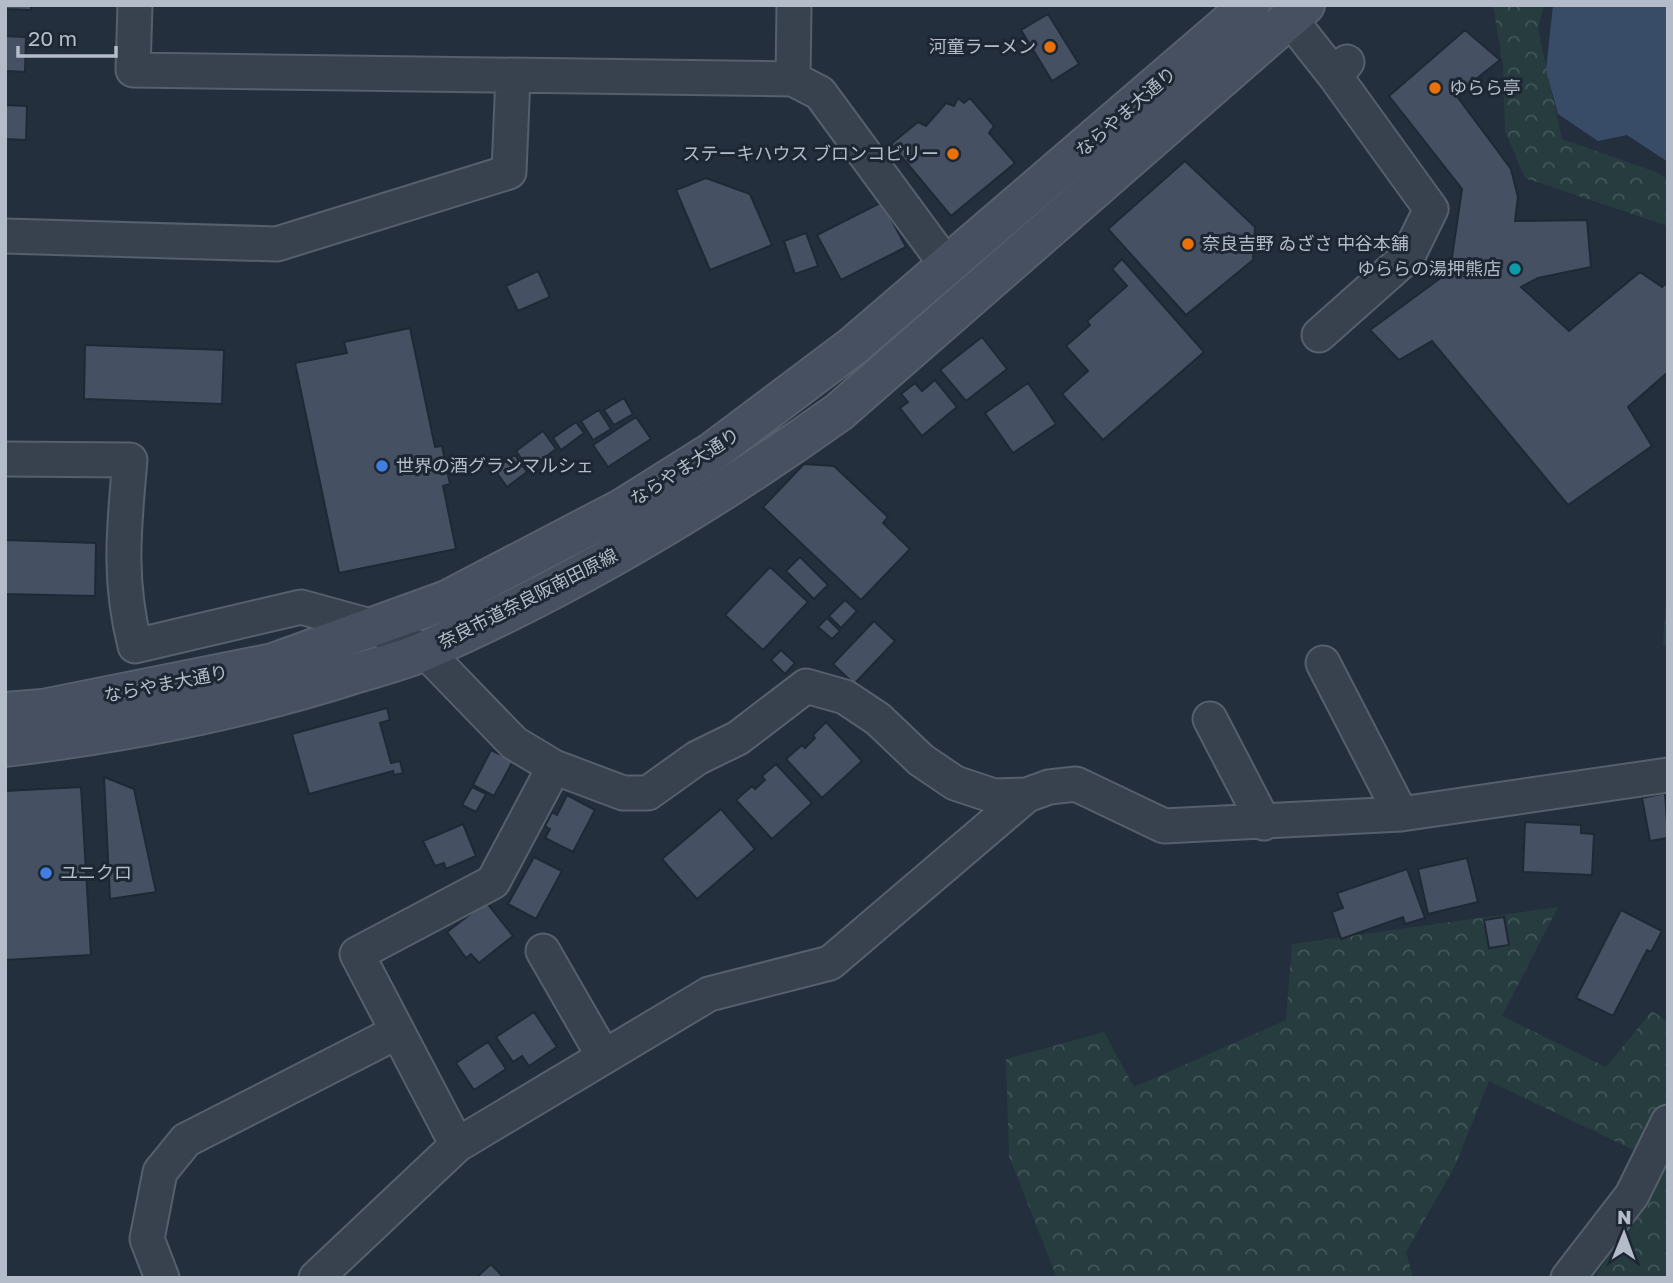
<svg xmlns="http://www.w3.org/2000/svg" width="1673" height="1283" viewBox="0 0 1673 1283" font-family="'Golos Text','Noto Sans JP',sans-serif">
<defs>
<pattern id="forest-crowns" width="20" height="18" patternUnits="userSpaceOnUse" patternTransform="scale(1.75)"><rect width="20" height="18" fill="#263c3f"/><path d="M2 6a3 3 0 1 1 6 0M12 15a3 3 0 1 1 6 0" fill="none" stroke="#435659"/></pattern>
</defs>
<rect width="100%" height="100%" fill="#242f3e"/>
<path fill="url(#forest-crowns)" d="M1493,5h51l-6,24 24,110 94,33 12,8v46l-143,-48 -20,-47 -2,-66z
M1668,565v84l-5,-4z
M1558,907l-56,109 104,51 46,-56 16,11v256h-73l68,-114 -174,-83 -34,85 -49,86 7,26h-356l-48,-122 -3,-97 98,-27 30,55 152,-67 6,-76z"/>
<path fill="#394c67" d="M1553,5h115v157l-41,-27 -29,6 -40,-27 -12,-44z"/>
<path fill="#455162" stroke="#1f2835" stroke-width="2" d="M5,5h26v5l-26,-1z
M1048,14l31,50 -27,17 -31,-51z
M1465,30l35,30 -44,35 55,74 7,28 -3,24 72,-1 4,47 -53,11 -17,9 48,44 71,-59 22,15 6,-5v90l-40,35 24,39 -84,59 -136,-164 -33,19 -29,-30 80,-59 12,-82 -73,-93z
M5,36l21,1 -1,35 -18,-1 -1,6z
M958,98l6,5 6,-5 24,28 -5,7 26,30 -64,53 -60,-72 27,-22 8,4 20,-23 8,3z
M5,105l22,1 -1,34 -21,-1z
M1185,161l70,66 -2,33 -67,55 -78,-86z
M706,178l44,16 22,51 -62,25 -34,-80z
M882,202l24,45 -65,33 -24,-45z
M806,233l12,33 -23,8 -11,-33z
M1122,259l82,93 -101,88 -41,-46 26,-23 -22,-25 24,-21 -3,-4 40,-35 -15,-17z
M538,271l12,26 -32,14 -12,-25z
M410,328l25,119 7,-1 8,38 -7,2 13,63 -117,24 -44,-210 52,-10 -3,-11z
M982,337l25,32 -41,32 -26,-31z
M85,345l139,5 -2,54 -138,-5z
M935,380l22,27 -35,29 -22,-28 8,-6 -7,-8 14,-11 7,8z
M1028,383l28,41 -43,29 -28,-40z
M624,398l9,16 -19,11 -10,-15z
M599,410l12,19 -18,11 -12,-19z
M636,417l15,22 -43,28 -15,-22z
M576,422l8,11 -23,17 -8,-12z
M543,431l13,18 -27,20 -13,-18z
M515,455l12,17 -20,15 -13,-18z
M804,464l30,2 54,51 -5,6 27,26 -49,51 -98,-93z
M5,540l91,3 -1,53 -90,-2z
M800,557l28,28 -14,14 -28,-28z
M770,567l38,35 -45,48 -38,-35z
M845,600l12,11 -16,17 -12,-12z
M827,618l13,13 -8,8 -14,-12z
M874,621l21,20 -41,43 -21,-20z
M781,650l14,13 -10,11 -14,-14z
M387,708l3,12 -10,3 11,40 9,-2 3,12 -9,2 -1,-4 -84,23 -17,-60z
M826,722l36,39 -40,37 -36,-39 16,-14 3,3 10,-10 -2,-3z
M491,750l22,11 -19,35 -21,-11z
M776,764l36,39 -40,36 -36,-39 16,-14 3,3 10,-9 -3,-4z
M104,777l30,12 22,103 -46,7z
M81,787l10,168 -86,5v-169z
M472,787l14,7 -10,18 -14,-7z
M1665,793l3,45 -18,3 -8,-43z
M567,795l28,15 -22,42 -28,-14 5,-9 -5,-3 7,-14 5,3z
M721,809l34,40 -58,50 -35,-40z
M1525,822l56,3v8l13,1 -2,41 -69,-3z
M463,824l13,32 -30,13 -2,-6 -9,3 -12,-25z
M534,857l28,14 -26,48 -28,-15z
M1467,858l11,44 -50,12 -10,-45z
M1407,869l18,49 -20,6 -2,-7 -62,22 -9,-27 11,-4 -6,-15z
M486,902l27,34 -34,27 -8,-9 -5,4 -19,-26z
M1621,910l41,21 -11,21 -4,-2 -34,66 -37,-18z
M1504,917l5,28 -20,3 -5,-28z
M534,1012l23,35 -28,19 -7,-10 -9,6 -17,-25z
M488,1042l18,27 -32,21 -18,-27z
M491,1264l13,14h-28z"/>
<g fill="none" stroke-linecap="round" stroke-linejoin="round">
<g stroke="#565f6c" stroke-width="37">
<path id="street" d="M135,5l-2,65 660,9 1,-74
M1290,19l45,57 12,-14
M793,79l27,14 128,174
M5,236l272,8 232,-72 4,-96
M1319,335l89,-79 23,-47 -96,-133
M5,459l125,1c-6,68 -12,118 5,186l166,-39 73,20 51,24 89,92 40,24 69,26h25l49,-35 41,-20 68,-52 39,11 33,22 43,41 34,23 39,13 33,-1 22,-8 27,-3 88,42 237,-12 267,-39
M1323,663l78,151
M1210,719l54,104
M543,951l61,106
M457,1145l-100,-191 136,-72 61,-115
M162,1278l-15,-39 13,-67 26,-32 211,-108
M316,1278l141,-133 252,-151 121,-31 197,-168
M1568,1278l64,-83 36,-73"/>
</g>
<g stroke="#565f6c" stroke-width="42">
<path id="secondary" d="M5,712l38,-3 230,-46 174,-63 176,-92 89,-56 141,-106 397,-341
M5,747c119,-14 238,-37 352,-74 23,-7 48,-13 70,-23 145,-64 283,-146 412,-238l466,-407"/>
</g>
<use href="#street" stroke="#38414e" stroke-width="33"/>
<use href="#secondary" stroke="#465061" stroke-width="38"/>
</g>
<g fill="#e8710a" stroke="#1d2633" stroke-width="2.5">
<circle cx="1050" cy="47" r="7"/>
<circle cx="1435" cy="88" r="7"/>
<circle cx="953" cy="154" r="7"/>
<circle cx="1188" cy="244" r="7"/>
</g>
<circle fill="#0f9aa8" stroke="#1d2633" stroke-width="2.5" cx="1515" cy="269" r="7"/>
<g fill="#3f7fe0" stroke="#1d2633" stroke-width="2.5">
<circle cx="382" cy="466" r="7"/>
<circle cx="46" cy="873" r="7"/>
</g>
<g text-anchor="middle" stroke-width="6" stroke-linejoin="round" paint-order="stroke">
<g font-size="18" fill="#b4bcc9" stroke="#1d2633" text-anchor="start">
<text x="1036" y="53" text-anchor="end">河童ラーメン</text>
<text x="1449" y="94">ゆらら亭</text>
<text x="939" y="160" text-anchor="end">ステーキハウス ブロンコビリー</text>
<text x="1202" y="250">奈良吉野 ゐざさ 中谷本舗</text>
<text x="1501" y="275" text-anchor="end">ゆららの湯押熊店</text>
<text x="396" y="472">世界の酒グランマルシェ</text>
<text x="60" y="879">ユニクロ</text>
</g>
<g font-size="18" fill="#b4bcc9" stroke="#1d2633">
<text transform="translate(1126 112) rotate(-41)" y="6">ならやま大通り</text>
<text transform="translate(685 467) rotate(-33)" y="6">ならやま大通り</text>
<text transform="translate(528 599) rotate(-27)" y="6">奈良市道奈良阪南田原線</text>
<text transform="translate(166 684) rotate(-11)" y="6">ならやま大通り</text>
</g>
</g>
<rect width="1673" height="1283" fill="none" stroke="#b4bcc9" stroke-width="14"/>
<g transform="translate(1624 1234) rotate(1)" stroke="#1d2633" stroke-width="5" paint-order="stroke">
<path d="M0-5L12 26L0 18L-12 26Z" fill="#b4bcc9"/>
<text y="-10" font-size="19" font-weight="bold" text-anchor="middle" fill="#b4bcc9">N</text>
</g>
<path d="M18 46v10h98v-10" fill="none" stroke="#b4bcc9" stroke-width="3.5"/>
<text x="28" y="46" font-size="21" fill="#b4bcc9" stroke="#1d2633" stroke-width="5" paint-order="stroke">20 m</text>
</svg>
